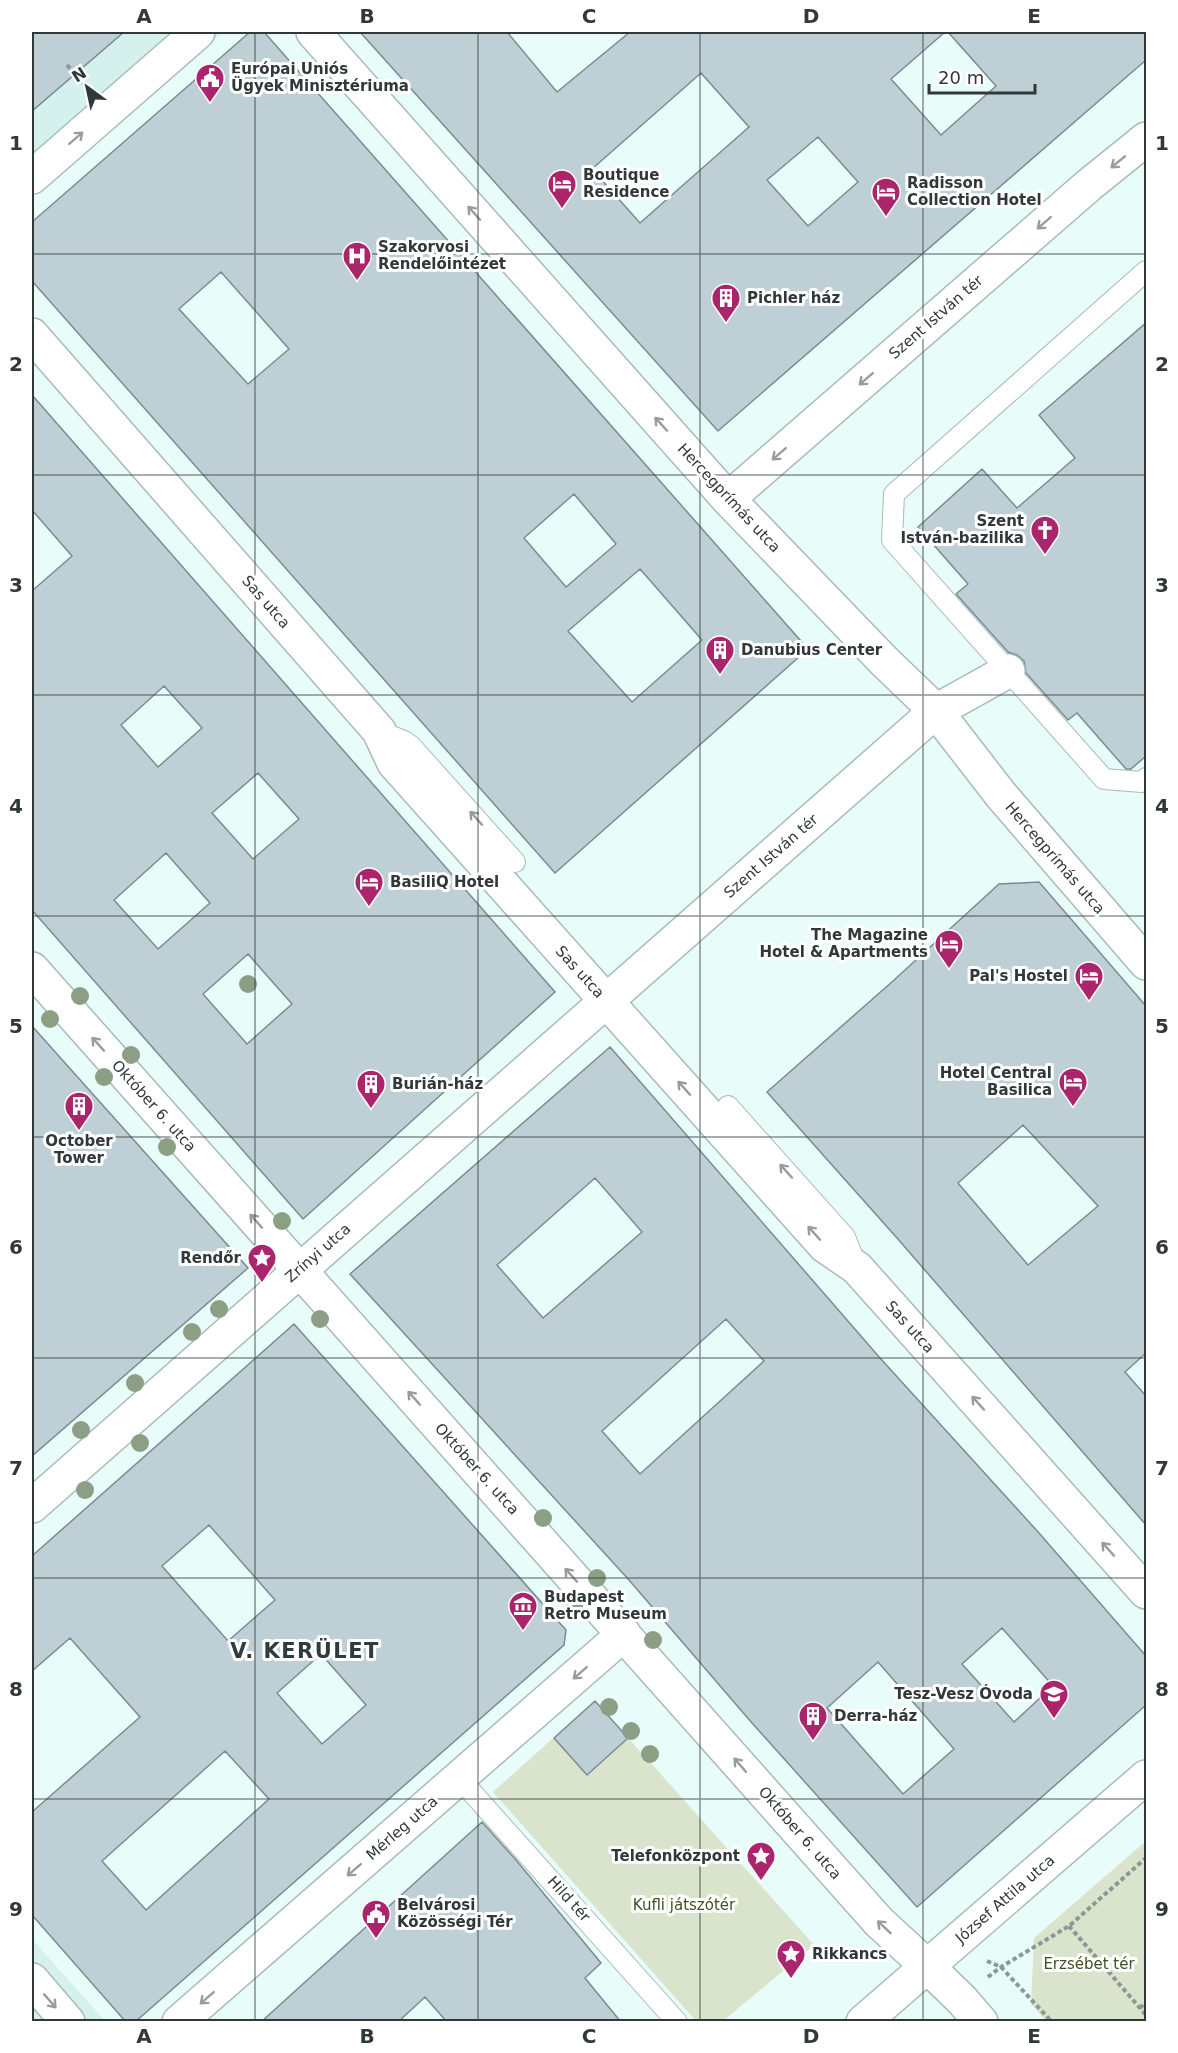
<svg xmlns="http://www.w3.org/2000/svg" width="1178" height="2053" viewBox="0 0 1178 2053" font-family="'DejaVu Sans',sans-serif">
<rect width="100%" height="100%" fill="#e8fcfa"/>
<path fill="#d4f1ee" d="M32,32h191l-191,161z
M32,1939l73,82h-73z"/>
<path fill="#dae3cb" d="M595,1701l219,244 -91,76h-27l-203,-229z
M1146,1841v180h-100l-15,-17 3,-66z"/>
<path fill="#bed0d6" stroke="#7b8b92" stroke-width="1.5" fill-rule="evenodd" d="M32,32h92l-92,79z
M250,32h14l544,617 -253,224 -523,-592v-59zM221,272l68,77 -41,35 -69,-75zM574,494l42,50 -50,43 -42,-49zM640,569l62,71 -70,62 -64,-71z
M360,32h147l50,60 73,-60h315l-54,47 50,56 55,-49 -48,-54h198v28l-428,371zM701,73l48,54 -109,96 -48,-54zM818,137l40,45 -50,44 -41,-46z
M1146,323v433l-15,13h-5l-49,-56 -9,7 -42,-47 -2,-12 -7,-6 -9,-3 -52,-58 12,-10 -50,-57 64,-58 35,39 58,-50 -36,-43z
M32,395l523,597 -252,227 -271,-309v-319l40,-35 -40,-46zM164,686l38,42 -44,39 -37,-42zM258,773l41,46 -46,40 -41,-46zM166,853l44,50 -52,46 -44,-49zM248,954l44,50 -45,40 -44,-50z
M1039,882l107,124v347l-21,19 21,24v129l-249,-287 -130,-146 126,-111 106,-97zM1023,1125l75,81 -70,59 -70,-82z
M32,1026l216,242 -216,188z
M610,1047l270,311 159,175 107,123v49l-229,202 -165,-184 -123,-143 -279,-306zM595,1178l47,54 -99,86 -46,-53zM726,1319l38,42 -124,113 -38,-43zM1002,1628l51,58 -39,36 -52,-58zM878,1662l76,87 -51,45 -76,-86z
M294,1324l272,306 -2,15 -429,377h-9l-94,-107v-103l108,-95 -70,-79 -38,33v-115zM209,1525l66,75 -47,41 -66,-75zM321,1654l45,51 -44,39 -45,-51zM225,1751l44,48 -123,111 -44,-49z
M595,1701l33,37 -41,37 -33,-37z
M482,1822l34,38 85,103 -16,15 36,44h-174l-22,-25 -27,25h-137z"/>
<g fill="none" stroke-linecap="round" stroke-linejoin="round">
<g stroke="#a8bbb9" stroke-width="22">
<path id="lane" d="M1146,271l-252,223 -2,46 212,239 38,3 4,-4
M379,731l25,10 7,5 104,116
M728,1106l117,131 11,28
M459,1778l218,244"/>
</g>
<g stroke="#a8bbb9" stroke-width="36">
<path id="street" d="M313,32l415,467 156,162 52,50 65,84 145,168
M32,177l166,-145
M32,335l347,396 15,32 431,483 32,22 289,324
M728,499l361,-314 57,-46
M32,969l847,953 48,44
M32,1506l904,-795 72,-40
M32,1980l36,42
M179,2022l445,-388"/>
</g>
<g stroke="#a8bbb9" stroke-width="36">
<path id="secondary" d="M927,1966l35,34 19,22
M863,2022l283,-245"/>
</g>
<path stroke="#8b9897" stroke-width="4" stroke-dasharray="4.5 3" stroke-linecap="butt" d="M67,65l18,19
M1069,1926l77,89
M987,1961l14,6 51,55
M988,1977l13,-10 68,-41 77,-68
M1140,2008l6,-6"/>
<use href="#lane" stroke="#fff" stroke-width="20"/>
<use href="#street" stroke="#fff" stroke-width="33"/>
<use href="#secondary" stroke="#fff" stroke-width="33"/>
</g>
<g fill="#8c9e83">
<circle cx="248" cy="984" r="9"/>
<circle cx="80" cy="996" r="9"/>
<circle cx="50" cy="1019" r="9"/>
<circle cx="131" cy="1055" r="9"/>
<circle cx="104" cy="1077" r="9"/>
<circle cx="167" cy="1147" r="9"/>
<circle cx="282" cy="1221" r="9"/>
<circle cx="219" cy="1309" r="9"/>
<circle cx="320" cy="1319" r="9"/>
<circle cx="192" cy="1332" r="9"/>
<circle cx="135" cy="1383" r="9"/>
<circle cx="81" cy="1430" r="9"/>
<circle cx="140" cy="1443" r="9"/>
<circle cx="85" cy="1490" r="9"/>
<circle cx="543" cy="1518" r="9"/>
<circle cx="597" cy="1578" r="9"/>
<circle cx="574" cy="1606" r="9"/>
<circle cx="653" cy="1640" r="9"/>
<circle cx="609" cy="1707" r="9"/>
<circle cx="631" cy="1731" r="9"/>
<circle cx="650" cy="1754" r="9"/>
</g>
<defs><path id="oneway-shaft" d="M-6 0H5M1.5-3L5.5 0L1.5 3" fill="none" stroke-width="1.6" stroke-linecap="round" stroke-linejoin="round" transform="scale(1.5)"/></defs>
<g stroke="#989c9c">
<use href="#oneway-shaft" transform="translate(76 138) rotate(-41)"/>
<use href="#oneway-shaft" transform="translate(1118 162) rotate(141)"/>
<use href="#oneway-shaft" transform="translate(474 213) rotate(-132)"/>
<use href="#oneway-shaft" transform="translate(1044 223) rotate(139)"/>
<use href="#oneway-shaft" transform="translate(866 379) rotate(139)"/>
<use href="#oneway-shaft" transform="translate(661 424) rotate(-132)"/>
<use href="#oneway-shaft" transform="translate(779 454) rotate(139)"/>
<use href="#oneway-shaft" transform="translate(476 818) rotate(-132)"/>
<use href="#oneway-shaft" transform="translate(98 1044) rotate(-132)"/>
<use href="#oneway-shaft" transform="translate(684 1088) rotate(-132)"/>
<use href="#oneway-shaft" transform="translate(786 1171) rotate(-132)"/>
<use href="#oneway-shaft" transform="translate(256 1221) rotate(-132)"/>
<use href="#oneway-shaft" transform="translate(814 1233) rotate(-132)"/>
<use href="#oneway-shaft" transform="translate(414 1398) rotate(-132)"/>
<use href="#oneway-shaft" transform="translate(978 1403) rotate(-132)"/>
<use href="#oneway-shaft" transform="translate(1108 1549) rotate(-132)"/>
<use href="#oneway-shaft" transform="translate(571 1575) rotate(-132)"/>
<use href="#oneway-shaft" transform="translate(580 1673) rotate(139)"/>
<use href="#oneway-shaft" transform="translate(740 1765) rotate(-131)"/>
<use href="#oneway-shaft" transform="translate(354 1870) rotate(139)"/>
<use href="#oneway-shaft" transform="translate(884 1927) rotate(-137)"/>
<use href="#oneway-shaft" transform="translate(207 1998) rotate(139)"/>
<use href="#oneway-shaft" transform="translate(50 2001) rotate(49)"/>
</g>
<path fill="none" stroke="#313838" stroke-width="1.5" stroke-opacity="0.55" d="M255,32v1990M478,32v1990M700,32v1990M923,32v1990M32,254h1114M32,475h1114M32,695h1114M32,916h1114M32,1137h1114M32,1358h1114M32,1578h1114M32,1799h1114"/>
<defs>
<g id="civic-pin" transform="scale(1.5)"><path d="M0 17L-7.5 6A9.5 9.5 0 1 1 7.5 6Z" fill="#ab256c" stroke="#fff"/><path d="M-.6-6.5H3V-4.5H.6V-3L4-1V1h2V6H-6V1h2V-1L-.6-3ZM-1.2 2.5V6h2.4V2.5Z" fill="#fff"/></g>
<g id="hotel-pin" transform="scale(1.5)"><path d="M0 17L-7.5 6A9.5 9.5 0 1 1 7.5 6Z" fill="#ab256c" stroke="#fff"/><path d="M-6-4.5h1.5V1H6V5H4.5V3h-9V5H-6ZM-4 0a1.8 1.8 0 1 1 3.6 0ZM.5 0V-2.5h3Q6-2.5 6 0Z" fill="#fff"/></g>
<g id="hospital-pin" transform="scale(1.5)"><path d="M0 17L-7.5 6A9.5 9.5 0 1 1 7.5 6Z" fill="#ab256c" stroke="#fff"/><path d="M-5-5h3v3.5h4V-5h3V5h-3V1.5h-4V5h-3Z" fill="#fff"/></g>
<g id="building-pin" transform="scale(1.5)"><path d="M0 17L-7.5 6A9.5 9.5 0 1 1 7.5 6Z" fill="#ab256c" stroke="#fff"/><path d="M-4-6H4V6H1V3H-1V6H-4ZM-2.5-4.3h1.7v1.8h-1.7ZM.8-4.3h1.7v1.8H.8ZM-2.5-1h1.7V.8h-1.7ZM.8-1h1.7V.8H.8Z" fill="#fff"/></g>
<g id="church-pin" transform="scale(1.5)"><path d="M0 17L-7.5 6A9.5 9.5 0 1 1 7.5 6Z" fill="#ab256c" stroke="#fff"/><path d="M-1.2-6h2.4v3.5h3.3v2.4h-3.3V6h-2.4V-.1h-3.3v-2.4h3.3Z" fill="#fff"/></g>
<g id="sight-pin" transform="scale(1.5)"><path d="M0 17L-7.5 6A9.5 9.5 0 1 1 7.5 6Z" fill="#ab256c" stroke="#fff"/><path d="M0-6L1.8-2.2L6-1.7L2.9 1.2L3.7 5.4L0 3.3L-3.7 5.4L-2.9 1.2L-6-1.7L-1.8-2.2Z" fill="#fff"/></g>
<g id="museum-pin" transform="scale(1.5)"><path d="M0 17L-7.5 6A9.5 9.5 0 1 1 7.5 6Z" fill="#ab256c" stroke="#fff"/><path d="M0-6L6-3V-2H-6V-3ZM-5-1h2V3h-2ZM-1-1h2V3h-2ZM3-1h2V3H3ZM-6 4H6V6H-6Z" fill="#fff"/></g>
<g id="school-pin" transform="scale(1.5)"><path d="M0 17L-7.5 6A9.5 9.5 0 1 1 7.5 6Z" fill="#ab256c" stroke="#fff"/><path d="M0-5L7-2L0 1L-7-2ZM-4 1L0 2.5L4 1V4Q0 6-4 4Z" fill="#fff"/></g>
</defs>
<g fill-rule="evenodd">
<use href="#civic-pin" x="210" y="78"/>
<use href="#hotel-pin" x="562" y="184"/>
<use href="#hotel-pin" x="886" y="192"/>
<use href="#hospital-pin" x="357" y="256"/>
<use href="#building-pin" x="726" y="298"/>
<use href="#church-pin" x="1045" y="530"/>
<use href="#building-pin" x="720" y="650"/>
<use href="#hotel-pin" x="369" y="882"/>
<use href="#hotel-pin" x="949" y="944"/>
<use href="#hotel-pin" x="1089" y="976"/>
<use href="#hotel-pin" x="1073" y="1082"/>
<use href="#building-pin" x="371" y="1084"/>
<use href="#building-pin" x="79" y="1106"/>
<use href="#sight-pin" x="262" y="1258"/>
<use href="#museum-pin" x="523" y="1606"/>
<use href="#school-pin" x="1054" y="1694"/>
<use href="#building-pin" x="813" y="1716"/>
<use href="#sight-pin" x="761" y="1856"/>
<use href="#civic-pin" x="376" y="1914"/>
<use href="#sight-pin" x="791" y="1954"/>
</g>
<g text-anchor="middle" stroke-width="6" stroke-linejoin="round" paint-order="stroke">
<g font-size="15" font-weight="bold" fill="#313838" stroke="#fff" text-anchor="start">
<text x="231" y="74">Európai Uniós<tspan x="231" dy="17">Ügyek Minisztériuma</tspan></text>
<text x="583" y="180">Boutique<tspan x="583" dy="17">Residence</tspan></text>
<text x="907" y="188">Radisson<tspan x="907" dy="17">Collection Hotel</tspan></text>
<text x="378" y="252">Szakorvosi<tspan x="378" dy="17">Rendelőintézet</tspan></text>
<text x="747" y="303">Pichler ház</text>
<text x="1024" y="526" text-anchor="end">Szent<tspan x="1024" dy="17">István-bazilika</tspan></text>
<text x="741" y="655">Danubius Center</text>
<text x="390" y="887">BasiliQ Hotel</text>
<text x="928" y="940" text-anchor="end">The Magazine<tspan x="928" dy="17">Hotel &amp; Apartments</tspan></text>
<text x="1068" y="981" text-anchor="end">Pal's Hostel</text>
<text x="1052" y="1078" text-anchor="end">Hotel Central<tspan x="1052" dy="17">Basilica</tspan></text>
<text x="392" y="1089">Burián-ház</text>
<text x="79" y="1146" text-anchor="middle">October<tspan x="79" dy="17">Tower</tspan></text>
<text x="241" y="1263" text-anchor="end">Rendőr</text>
<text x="544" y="1602">Budapest<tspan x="544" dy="17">Retro Museum</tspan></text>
<text x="1033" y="1699" text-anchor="end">Tesz-Vesz Óvoda</text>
<text x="834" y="1721">Derra-ház</text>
<text x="740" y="1861" text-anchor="end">Telefonközpont</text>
<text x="397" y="1910">Belvárosi<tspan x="397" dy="17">Közösségi Tér</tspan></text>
<text x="812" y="1959">Rikkancs</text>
</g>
<g font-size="15" fill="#313838" stroke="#fff">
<text transform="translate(936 317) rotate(-41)" y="5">Szent István tér</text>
<text transform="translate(729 498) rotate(47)" y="5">Hercegprímás utca</text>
<text transform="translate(266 602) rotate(49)" y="5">Sas utca</text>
<text transform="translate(771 856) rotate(-41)" y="5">Szent István tér</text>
<text transform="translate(1055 858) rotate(49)" y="5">Hercegprímás utca</text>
<text transform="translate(580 972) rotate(48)" y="5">Sas utca</text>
<text transform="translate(154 1106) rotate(48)" y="5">Október 6. utca</text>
<text transform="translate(318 1253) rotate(-41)" y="5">Zrínyi utca</text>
<text transform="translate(910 1327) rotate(48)" y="5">Sas utca</text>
<text transform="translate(477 1469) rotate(48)" y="5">Október 6. utca</text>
<text transform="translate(402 1828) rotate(-41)" y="5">Mérleg utca</text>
<text transform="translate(800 1833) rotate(49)" y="5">Október 6. utca</text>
<text transform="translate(569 1899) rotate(48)" y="5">Hild tér</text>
<text transform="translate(1005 1899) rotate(-41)" y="5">József Attila utca</text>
</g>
<g font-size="15" fill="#415122" stroke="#fff">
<text x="684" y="1910">Kufli játszótér</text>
<text x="1089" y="1969">Erzsébet tér</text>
</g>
<g font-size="21" font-weight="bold" letter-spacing="1.5" fill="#2d3d3c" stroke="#fff">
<text x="305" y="1658">V. KERÜLET</text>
</g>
</g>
<rect width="1178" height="2053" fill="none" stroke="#ffffff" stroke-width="66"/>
<g transform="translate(87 87) rotate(327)" stroke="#ffffff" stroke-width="4.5" paint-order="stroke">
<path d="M0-4.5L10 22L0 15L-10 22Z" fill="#313838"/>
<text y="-9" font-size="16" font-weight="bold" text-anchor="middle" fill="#313838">N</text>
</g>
<path d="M929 84v9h106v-9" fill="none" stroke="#313838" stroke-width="3"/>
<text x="938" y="84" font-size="18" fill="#313838" stroke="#ffffff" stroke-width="4.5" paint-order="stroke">20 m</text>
<rect x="33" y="33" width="1112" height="1987" fill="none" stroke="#313838" stroke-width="2"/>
<g font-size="20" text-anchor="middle" font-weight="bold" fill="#313838">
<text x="144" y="23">A</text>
<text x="367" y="23">B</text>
<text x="589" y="23">C</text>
<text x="811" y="23">D</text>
<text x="1034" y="23">E</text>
<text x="16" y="150">1</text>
<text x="1162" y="150">1</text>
<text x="16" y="371">2</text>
<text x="1162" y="371">2</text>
<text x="16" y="592">3</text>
<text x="1162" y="592">3</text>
<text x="16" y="813">4</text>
<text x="1162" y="813">4</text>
<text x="16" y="1033">5</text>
<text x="1162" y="1033">5</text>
<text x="16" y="1254">6</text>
<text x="1162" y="1254">6</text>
<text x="16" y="1475">7</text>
<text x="1162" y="1475">7</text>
<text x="16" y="1696">8</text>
<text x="1162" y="1696">8</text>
<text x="16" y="1916">9</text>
<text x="1162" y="1916">9</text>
<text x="144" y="2043">A</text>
<text x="367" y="2043">B</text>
<text x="589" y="2043">C</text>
<text x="811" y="2043">D</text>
<text x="1034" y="2043">E</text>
</g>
</svg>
